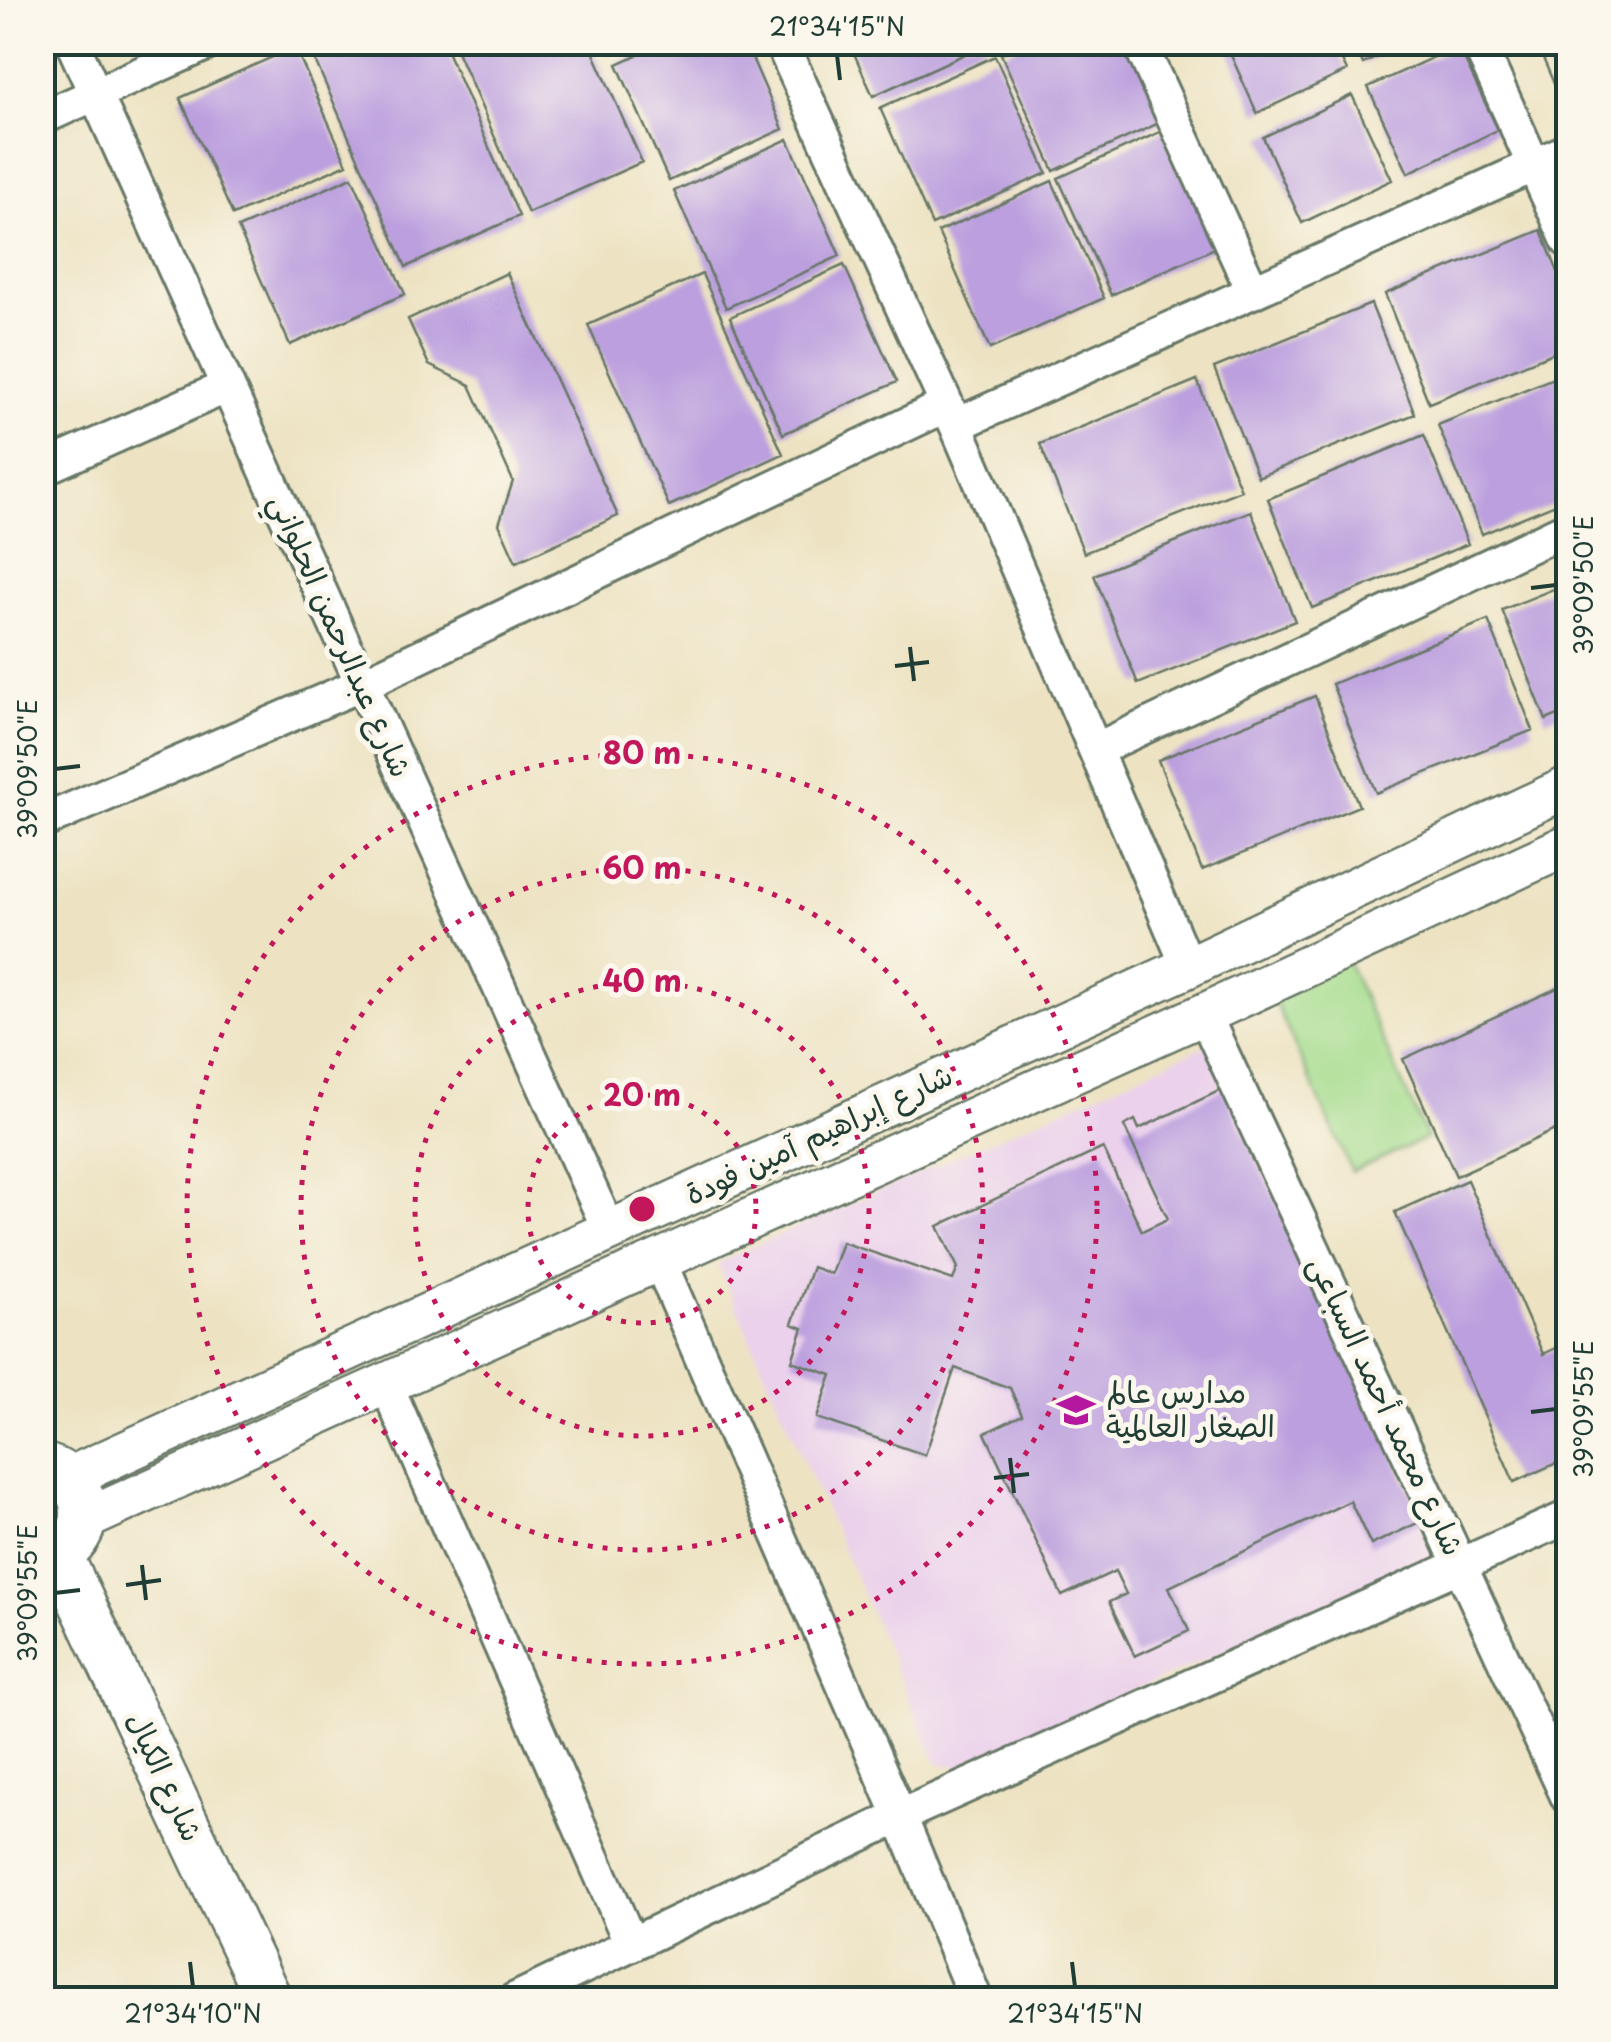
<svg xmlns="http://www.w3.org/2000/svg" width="1611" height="2042" viewBox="0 0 1611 2042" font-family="'Playpen Sans','Playpen Sans Arabic',sans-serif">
<rect width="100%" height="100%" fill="#fbf7ec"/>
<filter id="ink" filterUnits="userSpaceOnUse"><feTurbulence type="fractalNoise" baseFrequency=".01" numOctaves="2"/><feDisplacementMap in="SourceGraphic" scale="20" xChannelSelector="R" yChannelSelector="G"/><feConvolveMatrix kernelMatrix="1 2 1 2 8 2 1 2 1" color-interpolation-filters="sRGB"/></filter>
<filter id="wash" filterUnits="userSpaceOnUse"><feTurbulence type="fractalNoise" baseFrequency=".0048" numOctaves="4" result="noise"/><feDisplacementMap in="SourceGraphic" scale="40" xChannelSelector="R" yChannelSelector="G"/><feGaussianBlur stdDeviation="2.25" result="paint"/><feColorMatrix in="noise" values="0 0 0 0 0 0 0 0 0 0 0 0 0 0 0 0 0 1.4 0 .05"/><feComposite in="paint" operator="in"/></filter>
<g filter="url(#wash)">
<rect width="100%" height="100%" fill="#ede3c3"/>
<path fill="#ebd1eb" d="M1209,1044l226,513 -472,210 -26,-4 -220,-500z"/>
<path fill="#a5dc8d" stroke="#628c60" stroke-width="2.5" d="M1344,955l83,183 -75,34 -83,-183z"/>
<g id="blocks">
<path fill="#bb9fde" d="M307,42h136l76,174 -113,51z
M453,42h136l53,120 -114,51z
M608,42h27l-23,11z
M665,42h80l38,87 -114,52 -52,-117z
M849,42h142l-118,54z
M1026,42h108l34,77 -114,52 -53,-117z
M1225,42h108l14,29 -90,42z
M1353,42h55l-45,22z
M1536,42h32v46l-10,5z
M1458,46l40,84 -90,43 -40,-86z
M295,47l52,117 -114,51 -53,-117z
M995,56l52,117 -115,52 -52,-117z
M1352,95l40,85 -90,43 -39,-86z
M1173,126l53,117 -115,52 -53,-117z
M788,139l52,117 -114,52 -52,-117z
M352,177l53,117 -115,51 -52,-117z
M1052,181l52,117 -114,51 -52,-117z
M1541,230l27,67v50l-139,56 -44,-109z
M844,265l53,117 -114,52 -53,-117z
M507,273l111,243 -102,46 -17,-38 14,-43 -43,-96 -41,-20 -21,-46z
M702,274l81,180 -114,52 -81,-181z
M1371,304l44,110 -157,63 -44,-109z
M1568,372v127l-86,35 -44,-109z
M1197,380l44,110 -157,63 -44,-109z
M1424,435l44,109 -156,64 -44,-109z
M1251,511l44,110 -157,63 -44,-109z
M1568,583v128l-22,9 -44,-110z
M1488,620l45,110 -157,63 -44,-109z
M1315,696l44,110 -157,64 -44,-110z
M1568,983v141l-112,52 -53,-117z
M1223,1089l201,431 -53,25 -21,-44 -181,86 20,44 -54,25 -26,-54 17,-8 -11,-23 -53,25 -77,-163 37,-18 -12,-27 -55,-20 -30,87 -108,-37 15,-43 -40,-14 11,-33 -11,-4 20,-57 19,7 11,-32 111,38 5,-12 -20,-42 165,-78 39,83 26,-12 -44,-93 11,-6 4,9z
M1467,1180l76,174 25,-12v116l-54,24 -119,-270z"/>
</g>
</g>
<g filter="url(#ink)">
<use href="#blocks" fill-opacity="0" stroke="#677766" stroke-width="2.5"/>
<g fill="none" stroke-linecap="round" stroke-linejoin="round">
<g stroke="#677766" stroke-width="38">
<path id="minor" d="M72,42l537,1188
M781,42l175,383 232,542
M1139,42l114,250
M1478,42l90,199
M42,118l169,-76
M956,425l612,-275
M42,469l186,-83
M1095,750l473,-222
M42,822l320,-138 585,-279
M1204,1014l364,784
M659,1260l241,556 76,184
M386,1384l245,560
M514,2000l386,-184 668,-299"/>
</g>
<g stroke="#677766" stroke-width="45">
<path id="tertiary" d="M68,1478l1120,-511 380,-180
M84,1520l1120,-506 364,-169"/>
</g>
<g stroke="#677766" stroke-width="50">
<path id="secondary" d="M42,1466c55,13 56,81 0,93
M59,1554l210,446"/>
</g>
<use href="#minor" stroke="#fff" stroke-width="32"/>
<use href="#tertiary" stroke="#fff" stroke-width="40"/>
<use href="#secondary" stroke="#fff" stroke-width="45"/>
</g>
</g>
<path fill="none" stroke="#1f3d34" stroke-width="4" d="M837,55l3,25M1531,588l25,-3M910,647l4,34M895,666l34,-4M55,769l25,-3M1531,1412l25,-3M1010,1458l4,35M994,1478l35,-4M142,1565l4,35M126,1585l35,-5M55,1593l25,-3M190,1962l3,25M1072,1962l3,25"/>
<g fill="none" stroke="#c2185b" stroke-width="5" stroke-dasharray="5 10">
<circle cx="642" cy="1209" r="114"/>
<circle cx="642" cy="1209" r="227"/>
<circle cx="642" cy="1209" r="341"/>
<circle cx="642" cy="1209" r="455"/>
</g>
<defs>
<g id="school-bare" transform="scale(3)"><path d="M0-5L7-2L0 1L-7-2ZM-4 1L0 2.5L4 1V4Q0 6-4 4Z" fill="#b5179e" stroke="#fbf7ec" stroke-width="2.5" paint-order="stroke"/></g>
</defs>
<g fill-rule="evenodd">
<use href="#school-bare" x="1076" y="1410"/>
</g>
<g text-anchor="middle" stroke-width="10" stroke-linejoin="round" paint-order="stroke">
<g font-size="30" fill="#1f3d34" stroke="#fbf7ec">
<text transform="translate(340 636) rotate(66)" y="10">شارع عبدالرحمن الحلواني</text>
<text transform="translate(819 1135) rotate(-25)" y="10">شارع إبراهيم آمين فودة</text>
<text transform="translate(1386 1406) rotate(65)" y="10">شارع محمد أحمد السباعى</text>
<text transform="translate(164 1777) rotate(65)" y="10">شارع الكيال</text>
</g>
<g font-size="30" fill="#1f3d34" stroke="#fbf7ec" text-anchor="start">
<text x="1106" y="1403">مدارس عالم<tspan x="1106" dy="34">الصغار العالمية</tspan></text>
</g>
</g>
<circle cx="642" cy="1209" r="15" fill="#c2185b" stroke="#fbf7ec" stroke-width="5"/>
<g font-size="30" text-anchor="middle" font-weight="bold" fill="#c2185b" stroke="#fbf7ec" stroke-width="10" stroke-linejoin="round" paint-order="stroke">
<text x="642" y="764">80 m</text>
<text x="642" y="879">60 m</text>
<text x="642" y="992">40 m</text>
<text x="642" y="1106">20 m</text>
</g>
<rect width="1611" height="2042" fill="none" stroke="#fbf7ec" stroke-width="110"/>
<rect x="55" y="55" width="1501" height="1932" fill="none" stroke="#1f3d34" stroke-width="4"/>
<g font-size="25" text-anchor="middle" fill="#1f3d34">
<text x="837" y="36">21°34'15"N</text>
<text transform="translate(1584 585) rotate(-90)" y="9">39°09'50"E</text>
<text transform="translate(28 769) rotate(-90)" y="9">39°09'50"E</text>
<text transform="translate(1584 1409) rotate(-90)" y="9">39°09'55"E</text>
<text transform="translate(28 1593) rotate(-90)" y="9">39°09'55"E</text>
<text x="193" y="2023">21°34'10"N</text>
<text x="1075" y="2023">21°34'15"N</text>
</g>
</svg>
